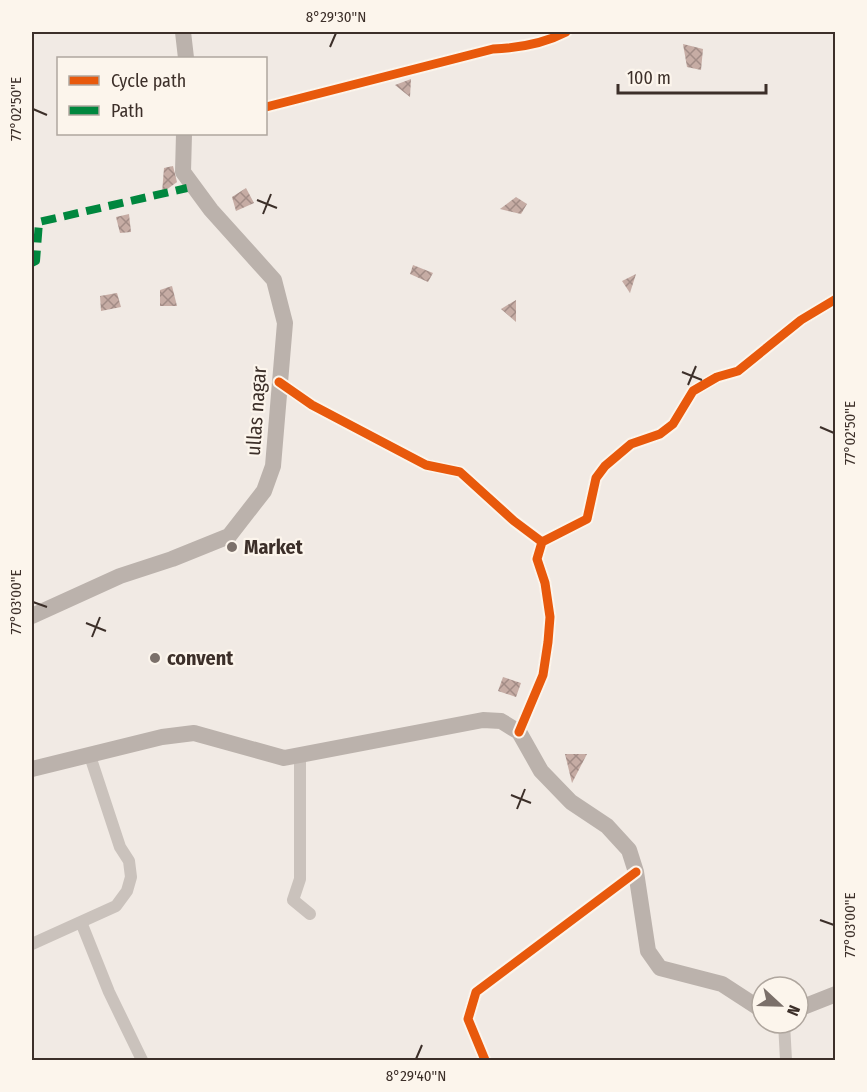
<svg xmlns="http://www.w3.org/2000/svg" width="867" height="1092" viewBox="0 0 867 1092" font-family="'Fira Sans Condensed',sans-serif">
<defs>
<pattern id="building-cross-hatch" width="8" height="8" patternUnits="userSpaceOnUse" patternTransform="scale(1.5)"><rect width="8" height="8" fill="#c6aca4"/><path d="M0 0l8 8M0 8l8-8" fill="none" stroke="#a28c86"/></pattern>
</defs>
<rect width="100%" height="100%" fill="#f1eae4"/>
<path fill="url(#building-cross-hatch)" d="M683,44l20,5 -2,21 -14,-3z
M411,79l-1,18 -15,-12z
M173,166l4,16 -15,11 2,-25z
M246,188l8,15 -18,8 -4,-14z
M516,197l11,7 -6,10 -21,-5z
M129,214l2,18 -11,1 -4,-16z
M413,265l20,8 -5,9 -18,-8z
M636,274l-6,19 -8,-12z
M172,286l5,20h-17v-16z
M117,293l4,14 -20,4 -1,-15z
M516,300v22l-15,-13z
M503,677l18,6 -5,14 -18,-6z
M565,754h22l-15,29z"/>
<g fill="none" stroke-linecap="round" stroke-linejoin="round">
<path stroke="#cac2bc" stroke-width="12" d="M266,107l227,-58c26,-1 50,-5 73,-17
M279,382l33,23 114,60 34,7 54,49 28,21
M519,732l24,-57 5,-33 2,-25 -5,-34 -8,-24 5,-17 45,-23 9,-41 9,-12 26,-22 29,-10 13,-10 20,-33 24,-14 21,-6 63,-51 35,-21
M300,757v122l-7,21 17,14
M81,922l28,70 33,68
M32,944l84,-38 11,-15 4,-14 -2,-16 -9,-14 -30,-91
M784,1023l2,37
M485,1060l-17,-41 8,-27 160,-120"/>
<path stroke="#bbb2ac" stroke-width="16" d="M183,32l3,26
M32,616l88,-40 52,-17 57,-23 35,-45 9,-25 12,-143 -11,-43 -63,-70 -28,-38 1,-38
M32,769l130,-32 32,-4 90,25 199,-38 18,1 18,11 22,39 30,31 36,24 22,24 7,22 12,79 12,17 62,16 40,26
M798,1009l38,-15"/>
<path stroke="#00873e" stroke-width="8" stroke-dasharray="15 8" stroke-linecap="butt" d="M32,263l4,-2 3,-39 148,-34"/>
<g stroke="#fcf5ec" stroke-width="13">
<path id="cycleway" d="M266,107l227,-58c26,-1 50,-5 73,-17
M279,382l33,23 114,60 34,7 54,49 28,21
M519,732l24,-57 5,-33 2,-25 -5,-34 -8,-24 5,-17 45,-23 9,-41 9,-12 26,-22 29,-10 13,-10 20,-33 24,-14 21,-6 63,-51 35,-21
M485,1060l-17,-41 8,-27 160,-120"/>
</g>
<use href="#cycleway" stroke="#e8590c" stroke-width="9"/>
</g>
<path fill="none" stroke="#3c2f29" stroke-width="2" d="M330,47l6,-14M33,109l14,6M257,200l20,8M263,214l8,-20M682,372l20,8M688,385l8,-19M820,427l14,6M33,602l14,5M86,623l20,8M92,637l8,-20M511,795l20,8M517,809l8,-20M820,920l14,5M416,1059l6,-14"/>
<g fill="#7b706a" stroke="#fcf5ec" stroke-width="2">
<circle cx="232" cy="547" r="6"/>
<circle cx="155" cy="658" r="6"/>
</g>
<g text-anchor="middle" stroke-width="4.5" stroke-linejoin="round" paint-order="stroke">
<g font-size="20" fill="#3c2f29" stroke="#fcf5ec">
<text transform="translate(256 411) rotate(-86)" y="7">ullas nagar</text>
</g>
<g font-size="20" font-weight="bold" fill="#3c2f29" stroke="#fcf5ec" text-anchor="start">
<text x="244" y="554">Market</text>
<text x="167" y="665">convent</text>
</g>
</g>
<rect width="867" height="1092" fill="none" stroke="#fcf5ec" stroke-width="66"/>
<rect x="57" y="57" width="210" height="78" fill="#fcf5ec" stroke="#afa69e" stroke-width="1.5"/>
<rect x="69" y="76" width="30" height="9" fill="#e8590c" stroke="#afa69e" stroke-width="1.5"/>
<text x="111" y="87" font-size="18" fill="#3c2f29">Cycle path</text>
<rect x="69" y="106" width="30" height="9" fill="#00873e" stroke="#afa69e" stroke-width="1.5"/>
<text x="111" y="117" font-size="18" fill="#3c2f29">Path</text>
<g transform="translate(780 1005) rotate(112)"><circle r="28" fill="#fcf5ec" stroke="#afa69e" stroke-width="1.5"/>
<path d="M0-4.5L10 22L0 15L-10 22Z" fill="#7b706a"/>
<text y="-9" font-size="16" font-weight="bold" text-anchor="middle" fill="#3c2f29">N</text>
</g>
<path d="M618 84v9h148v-9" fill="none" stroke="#3c2f29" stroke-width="3"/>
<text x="627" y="84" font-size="18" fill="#3c2f29" stroke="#fcf5ec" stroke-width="4.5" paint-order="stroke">100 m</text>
<rect x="33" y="33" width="801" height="1026" fill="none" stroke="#3c2f29" stroke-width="2"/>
<g font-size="15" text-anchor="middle" fill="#3c2f29">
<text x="336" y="22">8°29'30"N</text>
<text transform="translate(16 109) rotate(-90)" y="5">77°02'50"E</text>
<text transform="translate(850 433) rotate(-90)" y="5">77°02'50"E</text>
<text transform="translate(16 602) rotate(-90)" y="5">77°03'00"E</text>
<text transform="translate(850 925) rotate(-90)" y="5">77°03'00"E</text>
<text x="416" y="1081">8°29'40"N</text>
</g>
</svg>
